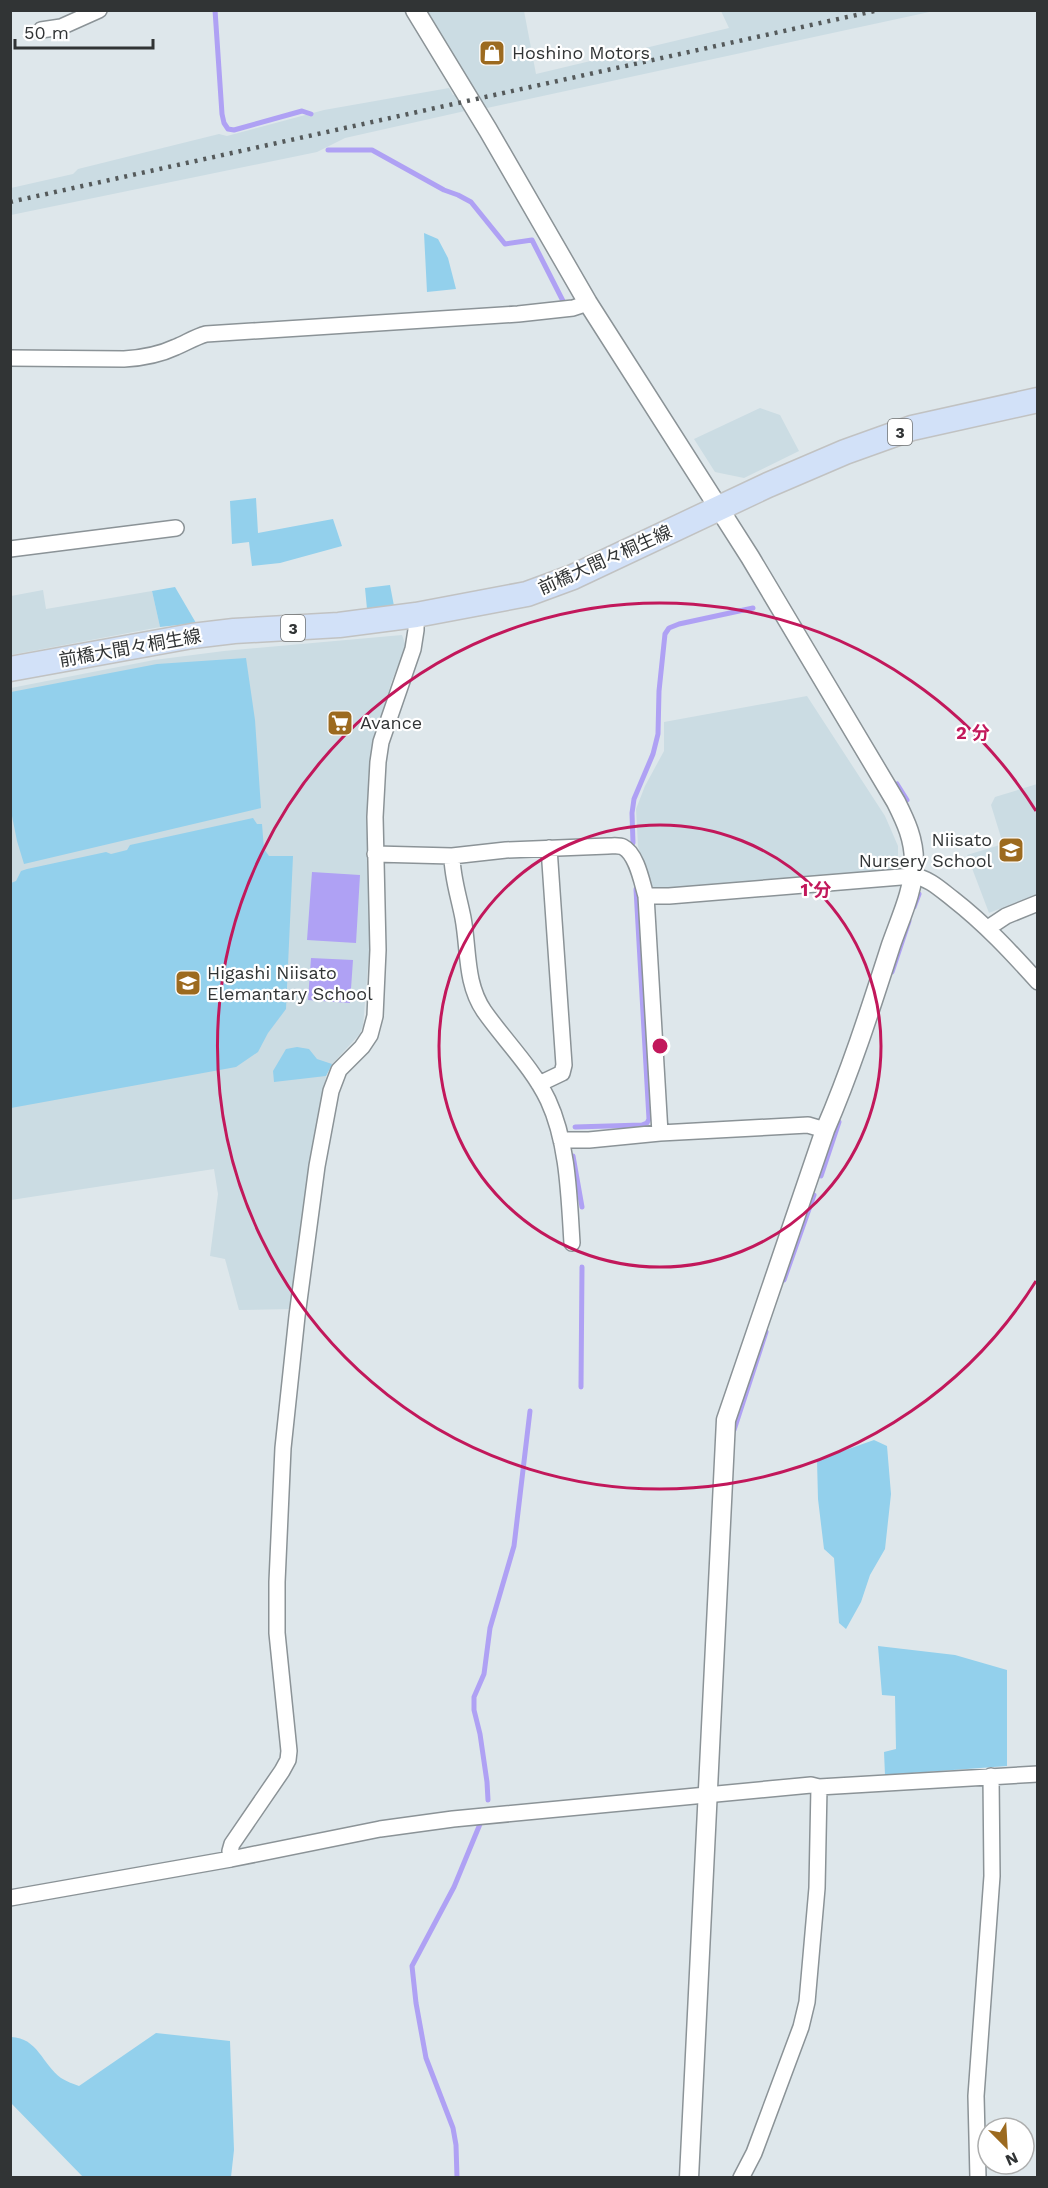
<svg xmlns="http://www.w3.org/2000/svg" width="1048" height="2188" viewBox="0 0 1048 2188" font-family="'Work Sans','Noto Sans JP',sans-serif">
<rect width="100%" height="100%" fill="#dee7eb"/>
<path fill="#cbdce3" d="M426,11h98l12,63 193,-46 -8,-17h213l-447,97z
M449,88l4,7h3l9,16 -120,27 -28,14 -306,63v-27l62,-14 5,-5 141,-35 8,2 97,-26z
M760,408l20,7 19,36 -55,27 -29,-6 -21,-33z
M43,590l3,19 106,-18 8,36 -149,28v-59z
M402,635l4,11 -15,37 -18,67 -4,45v159l-6,72 -4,9 -27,29 -6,12 -34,233 -53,1 -14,-51 -15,-3 8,-62 -4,-25 -203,31v-512l143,-28 70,-9z
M807,696l78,120 13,30v25l-237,20 -9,-4 -5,-9 -9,-32 -2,-37 9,-23 19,-35v-29z
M1037,784v110l-48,19 -22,-58 36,-11 -12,-39 4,-8z"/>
<path fill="#93d0ec" d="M424,233l14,6 10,19 8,31 -29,3z
M256,498l2,35 75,-14 9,27 -62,17 -28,3 -3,-24 -17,2 -2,-43z
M390,585l4,21 -27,3 -2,-21z
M175,587l21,36 -36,4 -8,-36z
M246,658l9,62 6,88 -237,56 -7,-23 -6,-30v-119l146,-28z
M253,818l4,6h5l2,25 5,7h24l-7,153 -18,24 -10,19 -22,15 -225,41v-225l5,-2 5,-10 6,-2 79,-17 5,2 16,-4 3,-5z
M297,1047l12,2 8,10 15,5 -6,12 -52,6 -1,-11 13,-22z
M874,1440l13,6 4,48 -6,55 -15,26 -9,27 -15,27 -7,-6 -5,-65 -10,-9 -6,-50 -1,-39z
M878,1646l77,9 52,15v96l-122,9 -1,-23 12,-3 -1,-53 -13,-1z
M156,2033l74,8 4,109 -3,27h-148l-72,-74v-66c27,1 31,27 50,41 5,3 12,6 18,8z"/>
<path fill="#afa1f4" d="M312,872l48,3 -4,68 -49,-3z
M311,958l42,2 -3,43 -42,-3z"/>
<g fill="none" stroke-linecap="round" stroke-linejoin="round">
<path stroke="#afa1f4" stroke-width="5" d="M215,10l7,104 2,9 4,6 6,1 68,-19 9,3
M328,150h44l72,40 14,5 13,7 34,42 27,-4 31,61
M897,784l10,16
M633,843l-1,-30 2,-14 19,-45 5,-20 1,-43 6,-57 4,-6 10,-4 74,-16
M914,907l5,-13
M892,972l17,-51
M575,1127l67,-2 5,-2 2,-4 -13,-230
M573,1156l9,51
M821,1176l18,-54
M784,1280l30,-85
M581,1387l1,-120
M734,1430l32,-98
M488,1800l-1,-18 -7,-48 -6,-24v-13l10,-23 6,-46 24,-82 16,-135
M457,2178l-1,-33 -3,-17 -27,-70 -10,-55 -4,-37 42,-79 26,-63"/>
<g stroke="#8b9397" stroke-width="18">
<path id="minor" d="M41,30l20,-3 38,-17
M10,358l114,1c18,-1 35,-4 52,-12 10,-4 19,-10 30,-13l312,-20 55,-6 15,-5
M10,549l166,-21
M375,854l77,2 54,-6 102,-4c5,0 11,-1 15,1 14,7 19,36 23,49l14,237
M452,856c0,21 7,41 11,62 6,32 2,65 21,93 21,30 48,56 64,89 20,43 21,96 24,143
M646,896h23l244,-20c16,2 27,13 40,23 32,25 58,53 85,83
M988,928l18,-12 32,-13
M539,1084l23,-11 2,-8 -15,-217
M561,1140h28l71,-7 148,-8 17,5
M231,1859l-1,-8 2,-7 50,-73 6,-11 1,-9 -12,-118v-51l6,-134 14,-132 20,-150 14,-75 8,-21 23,-23 8,-12 5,-19 3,-66 -3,-133 3,-55 3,-20 32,-93 3,-19v-15
M10,1898l221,-39 149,-30 73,-10 358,-34 8,2 219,-13
M741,2178l13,-25 47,-126 6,-25 10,-114 2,-101
M978,2178l-2,-82 16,-220 -1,-100"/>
</g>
<g stroke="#8b9397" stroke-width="21">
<path id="tertiary" d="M415,10l73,120 100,173 162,254 146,245c10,20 18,37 18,60 0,28 -14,57 -23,83 -20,62 -40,125 -66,185l-99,290 -37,758"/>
</g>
<g stroke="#c1c2c2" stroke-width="27">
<path id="primary" d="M10,669l182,-33 42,-5 105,-6 77,-10 111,-21 46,-17 195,-92 77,-33 67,-24 126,-28"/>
</g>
<use href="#minor" stroke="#fff" stroke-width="15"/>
<use href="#tertiary" stroke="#fff" stroke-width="18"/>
<use href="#primary" stroke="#d2e1f8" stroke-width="24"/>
<path stroke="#555a5b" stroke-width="4.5" stroke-dasharray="3 6" stroke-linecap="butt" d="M10,202l869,-192"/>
</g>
<g fill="none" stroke="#c2185b" stroke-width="3">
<circle cx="660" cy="1046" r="221"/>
<path d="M1036 1281A443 443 0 1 1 1036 811"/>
</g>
<defs>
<g id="shop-square" transform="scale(1.35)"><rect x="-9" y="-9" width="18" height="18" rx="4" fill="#9c6a1f" stroke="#fff"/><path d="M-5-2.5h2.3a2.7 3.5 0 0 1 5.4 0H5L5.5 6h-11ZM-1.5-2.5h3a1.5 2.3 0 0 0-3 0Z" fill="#fff"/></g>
<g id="supermarket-square" transform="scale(1.35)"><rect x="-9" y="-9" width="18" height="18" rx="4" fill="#9c6a1f" stroke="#fff"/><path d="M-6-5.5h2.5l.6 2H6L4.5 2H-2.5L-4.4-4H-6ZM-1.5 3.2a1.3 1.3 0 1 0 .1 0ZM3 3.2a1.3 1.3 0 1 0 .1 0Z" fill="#fff"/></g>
<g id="school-square" transform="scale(1.35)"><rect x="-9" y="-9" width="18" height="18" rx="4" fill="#9c6a1f" stroke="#fff"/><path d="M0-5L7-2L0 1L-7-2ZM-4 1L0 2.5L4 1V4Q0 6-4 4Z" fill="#fff"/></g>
</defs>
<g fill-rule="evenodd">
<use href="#shop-square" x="492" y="53"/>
<use href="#supermarket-square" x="340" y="723"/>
<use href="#school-square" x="1011" y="850"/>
<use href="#school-square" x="188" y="983"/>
</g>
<g text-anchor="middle" stroke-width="4.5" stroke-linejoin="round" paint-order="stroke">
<g fill="#fff" stroke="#6f7172" stroke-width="1.5">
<rect x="888" y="419" width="24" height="26" rx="4.5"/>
<rect x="281" y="615" width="24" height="26" rx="4.5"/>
</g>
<g font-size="16" font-weight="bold" fill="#313435">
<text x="900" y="438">3</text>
<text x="293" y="634">3</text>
</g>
<g font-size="18" fill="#313435" stroke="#fff" text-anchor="start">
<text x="512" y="59">Hoshino Motors</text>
<text x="360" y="729">Avance</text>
<text x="992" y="846" text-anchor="end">Niisato<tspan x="992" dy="21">Nursery School</tspan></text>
<text x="207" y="979">Higashi Niisato<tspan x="207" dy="21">Elemantary School</tspan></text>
</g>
<g font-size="18" fill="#313435" stroke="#fff">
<text transform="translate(605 560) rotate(-24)" y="6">前橋大間々桐生線</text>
<text transform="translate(130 648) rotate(-10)" y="6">前橋大間々桐生線</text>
</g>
</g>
<circle cx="660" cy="1046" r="9" fill="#c2185b" stroke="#fff" stroke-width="3"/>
<g font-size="18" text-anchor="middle" font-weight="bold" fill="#c2185b" stroke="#fff" stroke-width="4.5" stroke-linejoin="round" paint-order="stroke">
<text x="973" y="739">2 分</text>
<text x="816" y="896">1 分</text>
</g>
<rect width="1048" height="2188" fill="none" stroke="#313435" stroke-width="24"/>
<g transform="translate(1006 2146) rotate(156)"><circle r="28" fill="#ffffff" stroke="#adaeae" stroke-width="1.5"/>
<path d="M0-4.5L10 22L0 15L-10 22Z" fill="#9c6a1f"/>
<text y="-9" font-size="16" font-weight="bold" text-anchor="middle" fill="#313435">N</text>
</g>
<path d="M15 39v9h138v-9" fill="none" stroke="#313435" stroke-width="3"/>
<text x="24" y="39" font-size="18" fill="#313435" stroke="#ffffff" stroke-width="4.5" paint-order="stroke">50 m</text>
</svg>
